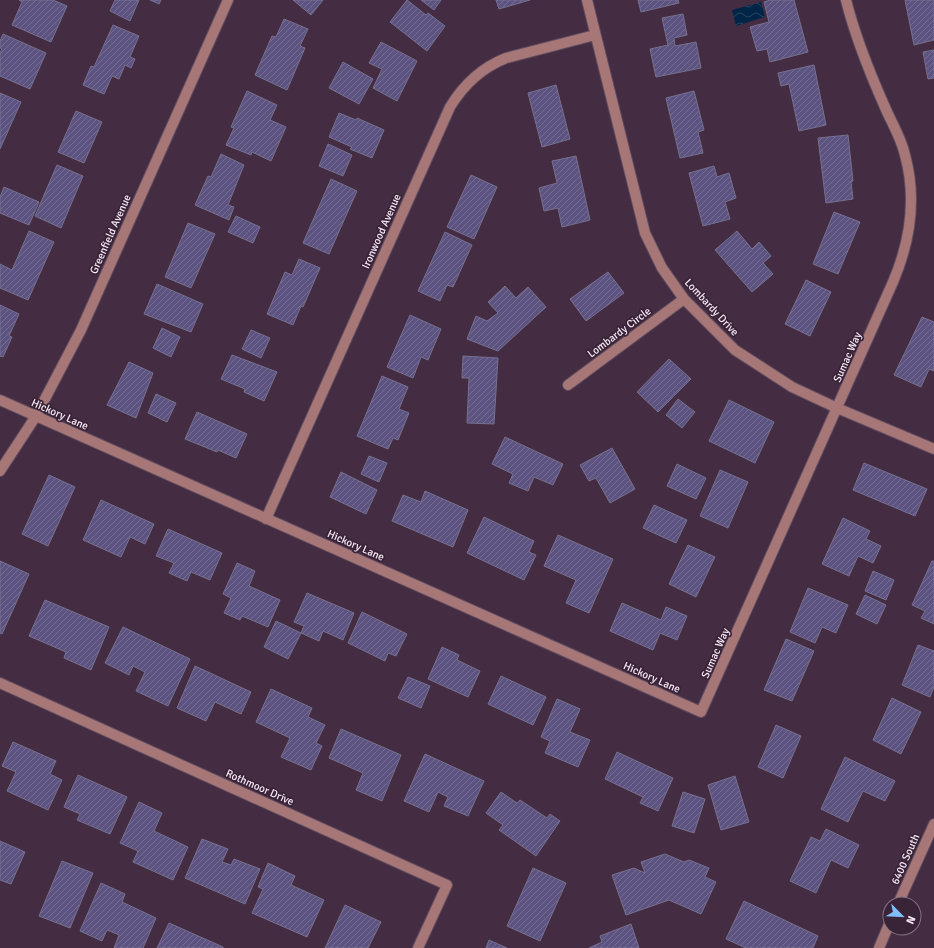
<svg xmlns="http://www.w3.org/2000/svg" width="934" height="948" viewBox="0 0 934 948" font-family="Signika,sans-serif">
<defs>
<pattern id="water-waves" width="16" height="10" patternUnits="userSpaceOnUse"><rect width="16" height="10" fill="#012546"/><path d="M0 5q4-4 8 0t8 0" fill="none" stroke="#274561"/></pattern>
<pattern id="building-hatch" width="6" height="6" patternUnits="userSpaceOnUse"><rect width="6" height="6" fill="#5d5380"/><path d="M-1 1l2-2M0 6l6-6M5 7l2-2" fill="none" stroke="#756c93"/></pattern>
</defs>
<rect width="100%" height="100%" fill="#442d42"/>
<path fill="url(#water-waves)" d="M761,2l4,15 -29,9 -4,-16z"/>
<path fill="url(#building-hatch)" stroke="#76708f" d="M19,0h34l14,6 -16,36 -39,-17 10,-23z
M115,0h24l-9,21 -20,-10z
M150,0h11l-2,4z
M293,0h30l-12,15z
M407,0l19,15 2,-2 17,13 -18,25 -37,-29z
M421,0h20l-7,10z
M496,0h34l-31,9z
M638,0h40l1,3 -38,9z
M770,0h24l14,52 -38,10 -3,-13 -10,2 -7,-24 19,-5 -5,-20z
M905,0h29v40l-20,5z
M683,14l4,21 -13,3 1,8 21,-4 5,26 -45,9 -6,-28 18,-4 -6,-27z
M284,19l24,10 -8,17 5,2 -18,42 -32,-15 17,-39 4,1z
M113,25l26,11 -9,21 5,2 -4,9 -6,-3 -6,14 -7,-3 -8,18 -21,-9 8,-19 3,1z
M3,34l43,19 -16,36 -30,-13v-23l2,-4 -2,-1v-7z
M381,42l36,19 -20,40 -24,-13 9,-19 -13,-6z
M934,50v28l-6,1 -5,-27z
M343,62l30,17 -14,25 -30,-16z
M814,65l12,60 -27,6 -10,-47 -8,2 -3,-13z
M556,85l14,54 -28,8 -14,-54z
M247,91l30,14 -7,15 16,7 -15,34 -19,-9 -1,3 -25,-10 8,-17 -3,-1z
M694,91l10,39 -6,2 5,21 -23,5 -14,-60z
M0,93l21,9 -21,47z
M76,111l26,11 -18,41 -26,-11z
M339,113l17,7 1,-2 27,12 -12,28 -22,-9 2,-2 -23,-10z
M848,135l5,46 -2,1 2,17 -27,4 -8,-65z
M328,144l24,11 -9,21 -24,-10z
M221,154l23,11 -16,40 6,2 -5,13 -34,-15 13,-29 3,1z
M576,156l14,64 -28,7 -4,-19 -14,3 -5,-23 18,-5 -5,-22z
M57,165l26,11 -22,52 -26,-12z
M714,166l3,11 12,-4 7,25 -11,4 5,17 -27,7 -14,-53z
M471,175l26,12 -23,52 -27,-12z
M331,179l26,12 -28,63 -26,-11z
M4,187l35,15 -10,23 -29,-12v-16z
M834,212l26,10 -22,52 -25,-10z
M236,216l24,11 -7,16 -25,-11z
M188,223l27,11 -24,54 -26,-11z
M29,231l25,11 -26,58 -28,-12v-24l12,6z
M737,231l15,18 7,-7 12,14 -8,7 10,11 -21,18 -37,-42z
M445,232l27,13 -19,42 -6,-2 -7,16 -22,-10z
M299,259l21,9 -17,39 -2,-1 -8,19 -26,-11 18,-42 7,3z
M608,272l16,21 -38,28 -16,-22z
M806,280l25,12 -21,44 -25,-12z
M157,284l46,20 -12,28 -47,-18z
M505,286l11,12 12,-11 18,20 -48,44 -31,-12 9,-23 11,5 11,-8 -10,-11z
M0,305l19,9 -10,22 3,1 -9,20 -3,-1z
M410,315l31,14 -13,31 -7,-3 -8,21 -26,-11z
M922,317l12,5v49l-5,-2 -8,18 -27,-12z
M162,328l18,9 -9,20 -18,-9z
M251,330l19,8 -9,20 -19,-9z
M232,355l45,17 -13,29 -20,-9 1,-3 -24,-10z
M463,356l35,2 -4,66 -27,-1 2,-45h-7z
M669,359l22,20 -33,33 -21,-20z
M129,362l24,11 -17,45 -29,-13z
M382,376l26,11 -9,22 10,4 -11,27 -5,-2 -5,11 -31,-13z
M156,394l20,9 -9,19 -19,-9z
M678,399l17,13 -13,16 -16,-13z
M729,400l45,22 -19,41 -46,-22z
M197,412l50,22 -11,24 -18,-8 -1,2 -32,-13z
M505,437l58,27 -10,21 -19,-8 -6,14 -19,-8 4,-9 -21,-10z
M612,448l23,41 -25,14 -14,-25 -7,3 -9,-16z
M369,456l18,7 -8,19 -18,-8z
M864,463l63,26 -12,27 -62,-26z
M677,464l29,14 -10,21 -29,-13z
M720,470l28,12 -20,46 -28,-12z
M341,472l36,18 -11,24 -36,-17z
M49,475l26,12 -27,59 -26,-12z
M425,491l43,19 -15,37 -61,-26 11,-26 18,7z
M101,500l53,24 -9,20 -15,-7 -9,20 -38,-17z
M654,505l33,15 -11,23 -33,-15z
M484,517l50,24 -5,11 7,3 -12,25 -57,-27z
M843,518l27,13 -4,8 15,7 -8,17 -15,-7 -9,20 -27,-12z
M168,529l54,24 -12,27 -19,-8 -4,9 -18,-8 5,-10 -18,-7z
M558,535l55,24 -24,54 -23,-10 10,-23 -32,-14z
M688,545l27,12 -19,40 -27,-13z
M0,561l29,13 -27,60 -2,-1z
M932,561h2v63l-13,-6 4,-7 -13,-6z
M237,563l18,8 -6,15 31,14 -12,27 -26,-11 -2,4 -16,-7 7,-15 -8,-4z
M873,571l21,9 -8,20 -21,-9z
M808,588l40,17 -12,28 -14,-6 -7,16 -25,-11z
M307,593l47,20 -11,27 -20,-9 -4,10 -18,-8 3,-7 -10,-4z
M865,595l21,10 -9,19 -21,-10z
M45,600l64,27 -18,43 -27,-12 2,-6 -37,-16z
M622,603l39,17 5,-13 21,9 -10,24 -17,-7 -7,17 -43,-19z
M362,612l45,22 -11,22 -8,-3 -3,8 -37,-18z
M276,621l25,12 -13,26 -24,-12z
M123,627l67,32 -22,47 -32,-15 9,-19 -12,-6 -4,9 -24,-12z
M786,639l28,12 -22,50 -28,-11z
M918,645l16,6v36l-4,10 -28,-12z
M442,647l17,8 -2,5 23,11 -12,26 -40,-18z
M195,666l56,26 -10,22 -26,-12 -9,19 -29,-13z
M501,676l45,21 -13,28 -45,-21z
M408,677l22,9 -9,22 -23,-10z
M271,689l41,19 -4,9 17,8 -9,18 6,3 -11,24 -30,-13 9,-19 -34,-16z
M892,698l29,14 -20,42 -28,-14z
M557,699l23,10 -10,23 20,8 -12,27 -33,-14 5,-12 -9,-4z
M776,725l25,11 -18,42 -25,-11z
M341,729l60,26 -19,46 -26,-11 7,-17 -34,-15z
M13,742l43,19 -6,13 12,6 -14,30 -41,-19 9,-19 -14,-6z
M617,752l56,26 -15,33 -18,-8 3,-6 -38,-18z
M425,754l59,27 -16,35 -24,-10 4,-9 -10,-5 -9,20 -25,-11z
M845,757l50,24 -10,20 -22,-10 -15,31 -27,-13z
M78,775l49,22 -17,37 -33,-14 3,-6 -16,-7z
M735,776l14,46 -28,8 -13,-45z
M501,792l16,11 3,-3 27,18 3,-4 10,7 -24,35 -37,-26 4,-5 -17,-12z
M683,792l22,7 -11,34 -22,-7z
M139,802l23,11 -8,18 34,16 -15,33 -40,-18 5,-11 -18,-8z
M826,829l33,16 -11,23 -17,-8 -15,33 -26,-12 21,-44 9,4z
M202,839l26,10 -6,13 9,3 3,-6 26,10 -15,35 -60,-26z
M0,841l25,11 -14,32 -11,-4z
M665,854l19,8 5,-2 20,8 -4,9 11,5 -15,32 -32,-14 -43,15 -14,-40 22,-7 11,5 -4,-11z
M62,861l31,12 -23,55 -31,-12z
M268,863l27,13 -4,9 33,15 -17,37 -55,-24 11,-24 -5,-2z
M533,868l33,15 -26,58 -33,-15z
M101,883l24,11 -3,8 34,16 -13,30h-29l5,-13 -12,-5 -5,11 -22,-10z
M744,901l74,35 -5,12h-67l-20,-9z
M345,905l36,17 -13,26h-43z
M169,923l54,24v1h-66z
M631,924l8,24h-50l13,-6 -2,-6z
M489,940l18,8h-21z"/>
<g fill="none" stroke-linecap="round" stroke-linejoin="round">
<g stroke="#614b5f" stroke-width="12">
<path id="minor" d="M587,0l58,233 17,35 22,31 51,51 57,37 45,21 97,41
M568,385l116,-86
M0,400l701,312 192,-430c17,-40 24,-83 12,-127 -4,-18 -14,-33 -21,-50 -15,-34 -29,-69 -38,-105
M0,471l36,-55 45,-86 147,-330
M266,519l184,-412c14,-23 31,-39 56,-49l89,-23
M0,683l447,202 -29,63
M898,904l36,-80
M879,948l11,-26"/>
</g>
<use href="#minor" stroke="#a67776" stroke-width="10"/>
</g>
<g text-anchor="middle" stroke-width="3.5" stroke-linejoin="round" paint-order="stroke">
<g font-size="11" fill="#f9eaf7" stroke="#392337">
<text transform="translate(381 231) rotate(-66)" y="4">Ironwood Avenue</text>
<text transform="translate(110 234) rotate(-66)" y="4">Greenfield Avenue</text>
<text transform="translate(712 307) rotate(47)" y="4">Lombardy Drive</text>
<text transform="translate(619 332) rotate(-37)" y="4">Lombardy Circle</text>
<text transform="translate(847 357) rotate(-66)" y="4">Sumac Way</text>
<text transform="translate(60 414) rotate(24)" y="4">Hickory Lane</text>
<text transform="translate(356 545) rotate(24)" y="4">Hickory Lane</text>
<text transform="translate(715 653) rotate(-66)" y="4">Sumac Way</text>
<text transform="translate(652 677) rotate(24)" y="4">Hickory Lane</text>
<text transform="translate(260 787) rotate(24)" y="4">Rothmoor Drive</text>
<text transform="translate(905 859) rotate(-66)" y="4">6400 South</text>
</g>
</g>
<g transform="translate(902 916) rotate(114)"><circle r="19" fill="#392337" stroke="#867384"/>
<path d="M0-3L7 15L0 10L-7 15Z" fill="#80bdfa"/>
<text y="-6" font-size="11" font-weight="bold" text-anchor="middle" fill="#f9eaf7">N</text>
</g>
</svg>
